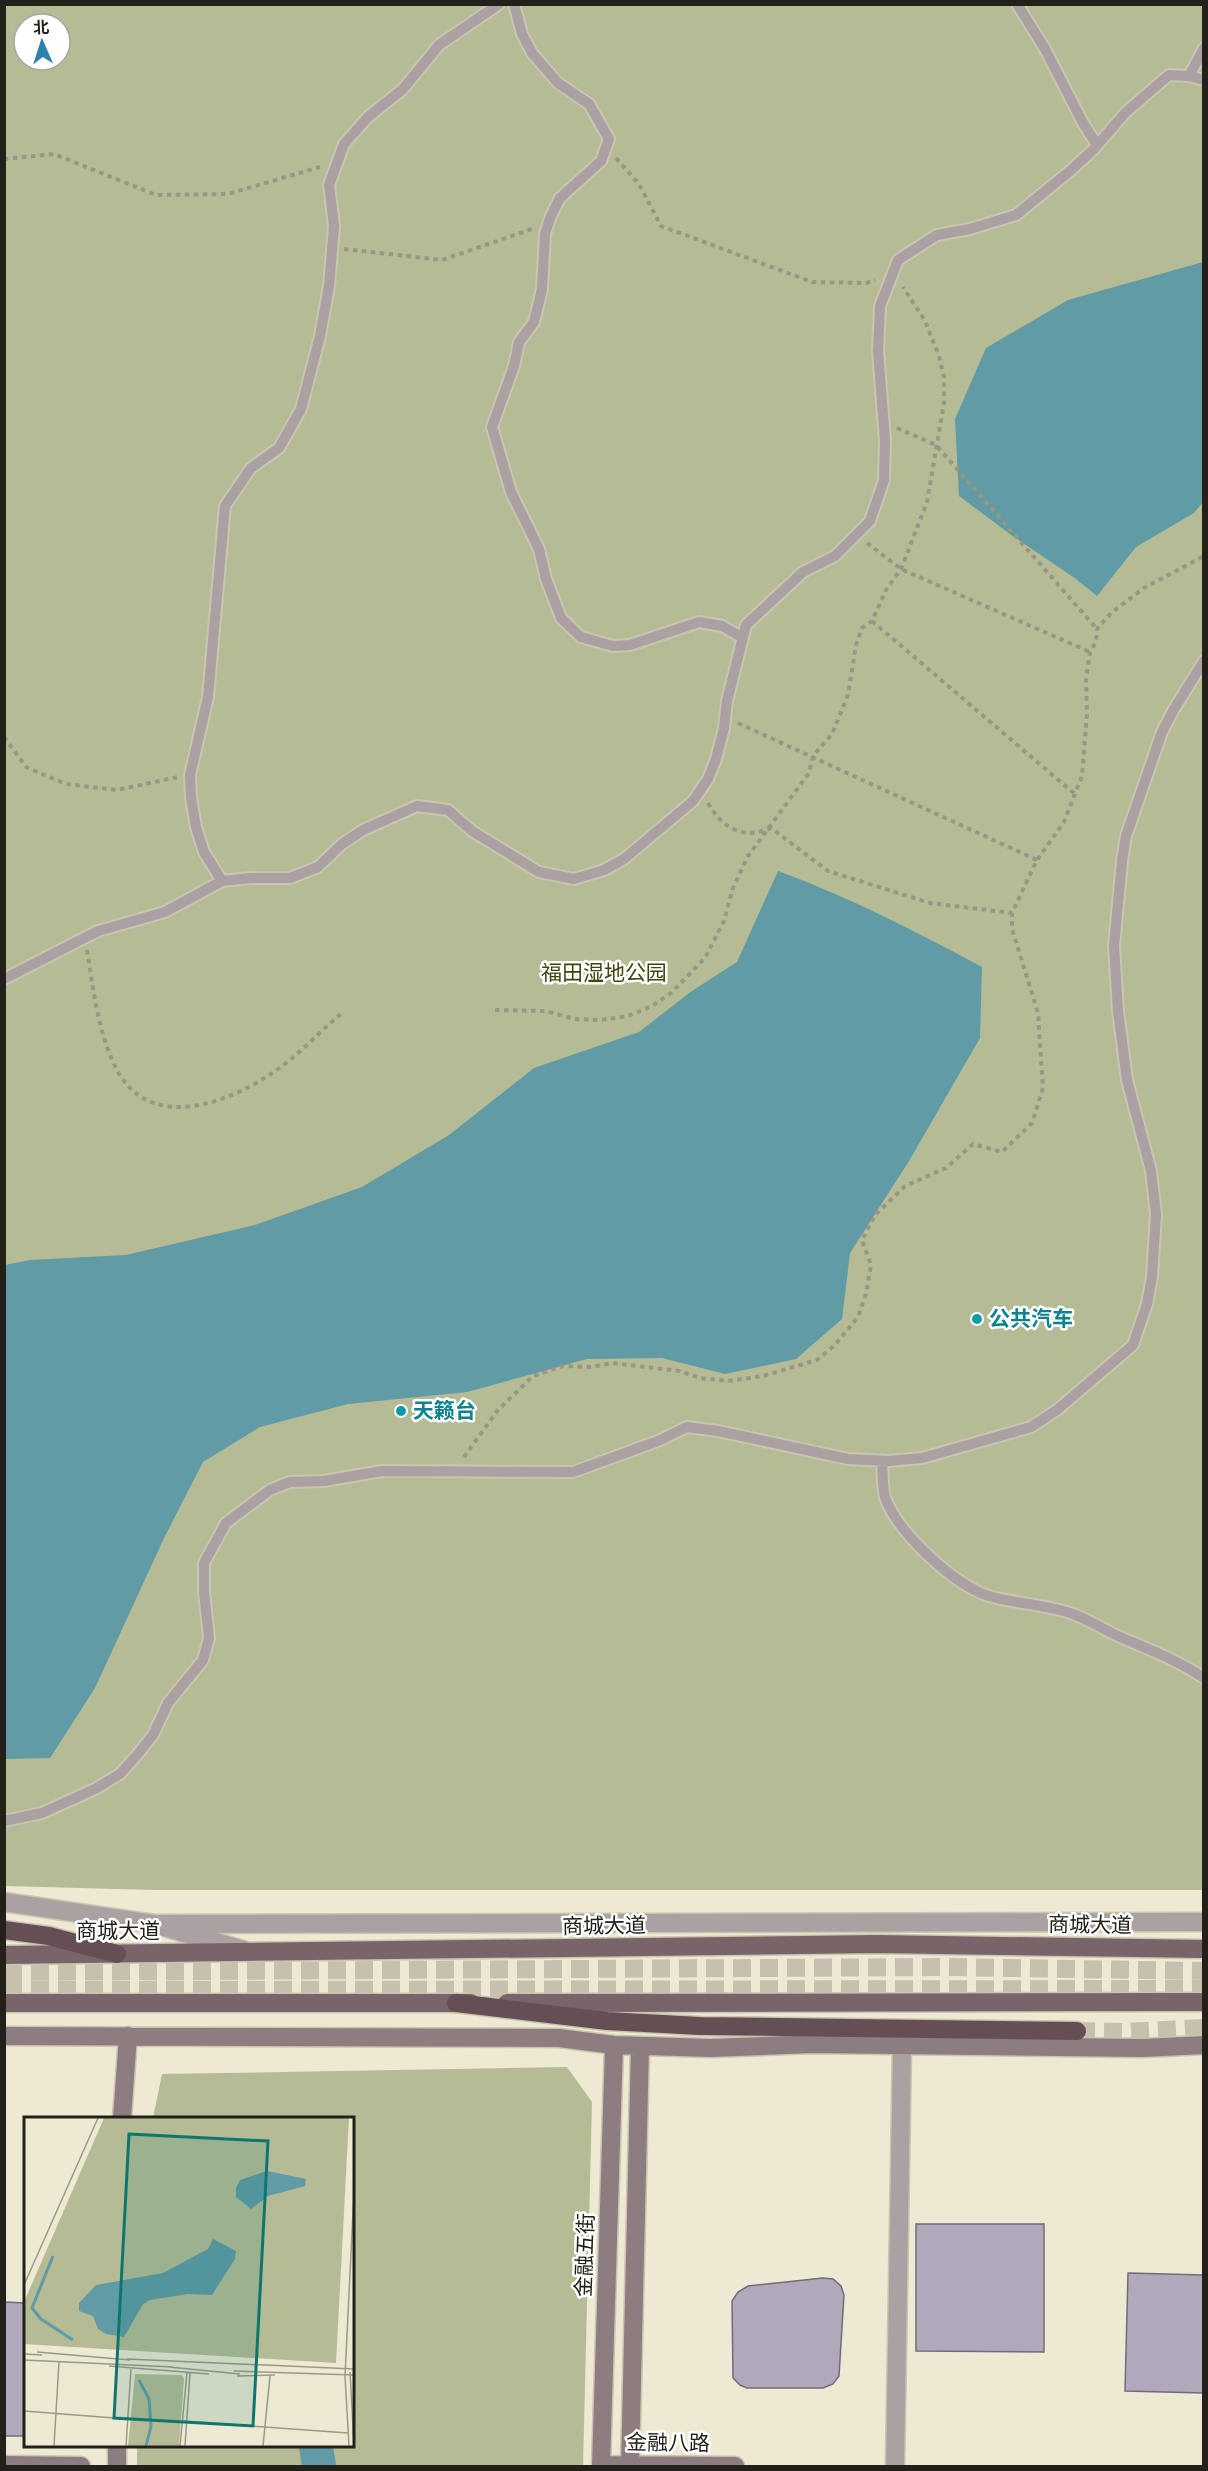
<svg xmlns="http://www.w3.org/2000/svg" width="1208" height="2471" viewBox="0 0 1208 2471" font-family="'Public Sans','Noto Sans SC',sans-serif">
<rect width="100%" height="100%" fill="#eee9d3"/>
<path fill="#b5bb95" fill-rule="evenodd" d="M5,5h1198v1885h-1048l-150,-4zM24,24h36v36h-36z
M567,2067l25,35 -9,364h-446v-20h215v-328h-199l9,-44z"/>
<path fill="#609ba6" d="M1203,262v240l-9,11 -58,34 -39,49 -21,-17 -62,-42 -55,-41 -4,-77 31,-71 82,-48z
M778,871c71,26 137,60 204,96l-2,71 -71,123 -59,92 -8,66 -46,40 -71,15 -63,-16 -75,1 -120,33 -119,12 -88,23 -57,35 -38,74 -70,152 -45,70 -45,1v-494l25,-5 96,-5 129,-30 107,-38 87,-52 85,-67 105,-36 53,-41 45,-29z"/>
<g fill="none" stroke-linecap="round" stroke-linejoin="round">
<path stroke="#609ba6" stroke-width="34" d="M316,2446l3,20"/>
</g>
<path fill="#b2a8bb" stroke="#736a7c" stroke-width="1.5" d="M916,2224h128v128l-128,-1z
M1128,2273l75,2v118l-78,-2z
M823,2278l10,1 8,7 3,9 -5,81 -6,8 -10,4h-76l-7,-3 -7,-7 -1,-77 6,-9 10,-6z
M4,2302l22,1v133h-22z"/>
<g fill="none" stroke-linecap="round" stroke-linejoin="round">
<path stroke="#c5c1ae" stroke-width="18" stroke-dasharray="18 9" stroke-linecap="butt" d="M4,1972l942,-5 258,4
M4,1990l1200,-1
M1077,2031l48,1 79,-4"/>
<g stroke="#c9c5b1" stroke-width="14">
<path id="lane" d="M514,4l8,30 10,19 26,30 31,21 20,35 -8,22 -41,37 -10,20 -5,16 -3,55 -8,33 -15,20 -5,24 -22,61 19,65 28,57 7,30 15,39 20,19 32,9 17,-1 69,-23 23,4 21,12
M1017,4l28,45 38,74 14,22
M1189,76l15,-28
M222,881l-18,-29 -8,-25 -5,-29 -1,-23 18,-78 17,-191 26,-38 28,-20 22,-39 19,-73 9,-50 5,-60 -5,-41 15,-41 24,-27 35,-28 36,-44 60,-41
M4,979l94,-48 67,-19 57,-31 29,-3h39l28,-11 24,-23 21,-14 54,-24 31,4 24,21 67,41 35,7 30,-9 20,-11 69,-58 15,-22 8,-20 8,-31 3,-27 19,-76 57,-53 32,-16 35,-35 14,-41 1,-40 -7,-89 2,-45 18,-46 39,-25 33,-6 46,-14 54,-44 24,-22 32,-37 43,-37 20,1 15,4
M882,1461c1,11 0,26 3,36 12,35 69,88 104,99 27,8 56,8 84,18 16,6 30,15 45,22 30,13 59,24 86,42
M4,1821l38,-8 53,-24 25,-15 17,-19 16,-20 15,-32 35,-43 6,-22 -5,-46v-29l22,-40 44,-33 20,-8 34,-1 58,-10 191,1 85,-31 29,-14 31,4 130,28 40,2 34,-3 109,-31 26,-17 76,-65 14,-41 5,-27 4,-63 -5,-43 -24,-91 -9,-69 -4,-65 8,-85 4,-25 36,-104 12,-23 30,-48"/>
</g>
<g stroke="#c9c5b1" stroke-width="21">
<path id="street" d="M4,1902l150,22 89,26
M154,1924l1050,-2
M895,2466l7,-421"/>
</g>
<g stroke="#c9c5b1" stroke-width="21">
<path id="secondary" d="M4,2036l555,2 55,7 97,3 101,-4 331,4 61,-3
M122,2118l6,-82
M117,2446v20
M4,2465l77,1
M601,2465l134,1
M601,2466l13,-421
M630,2466l10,-420"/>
</g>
<g stroke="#c9c5b1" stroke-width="21">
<path id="primary" d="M4,1955l873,-11 327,5
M4,2003h467
M507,2003l697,-1"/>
</g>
<g stroke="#c9c5b1" stroke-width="21">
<path id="highway" d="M4,1930l45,6 68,18
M456,2003l151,18 93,5 377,5"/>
</g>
<path stroke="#9a9686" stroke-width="4" stroke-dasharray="4.5 4.5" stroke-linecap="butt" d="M616,158l23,26 22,42 151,56 54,1 9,-3
M4,159l50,-5 102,41 72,-1 92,-27
M344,249l98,11 90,-31
M897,428l39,17 161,184
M867,543l34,26 189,83
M872,621l204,174
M738,723l299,137
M4,737l22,30 40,17 51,6 61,-13
M708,803c14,25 35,37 63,25l57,43 102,32 82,10
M87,950c6,38 11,81 28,116 32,68 112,38 159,6 25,-17 45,-40 69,-60
M495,1010l50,1 30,8 25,1 28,-4 24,-10 19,-13 34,-35 19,-37 9,-33 15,-32 61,-83 4,-17 19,-22 16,-39 8,-50 6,-17 10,-7 14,-31 15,-21 26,-67 17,-99v-26l-5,-21 -14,-35 -22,-34
M464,1457l34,-47 35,-34 30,-10 29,1 20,-4 68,8 20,7 28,3 35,-5 54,-16 18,-15 23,-28 8,-23 5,-29 -9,-25 13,-25 30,-29 41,-18 27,-24 29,8 30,-29 11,-35 -5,-75 -26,-84v-16l25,-53 27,-38 18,-46 5,-62 -1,-35 4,-27 6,-10 1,-13 14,-16 33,-25 60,-32"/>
<use href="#lane" stroke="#aba0a2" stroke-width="10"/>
<use href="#street" stroke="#aba0a2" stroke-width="18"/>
<use href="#secondary" stroke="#8d7d81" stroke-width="18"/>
<use href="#primary" stroke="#786469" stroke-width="18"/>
<use href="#highway" stroke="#654f55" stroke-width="18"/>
</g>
<g fill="#0f9aa8" stroke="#fff" stroke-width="2">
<circle cx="977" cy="1319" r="6"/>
<circle cx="401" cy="1411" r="6"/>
</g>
<g text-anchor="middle" stroke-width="5" stroke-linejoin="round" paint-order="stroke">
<g font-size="21" fill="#40450e" stroke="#fff">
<text x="604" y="980">福田湿地公园</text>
</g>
<g font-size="21" font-weight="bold" fill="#0d838f" stroke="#fff" text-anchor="start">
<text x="989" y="1326">公共汽车</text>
<text x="413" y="1418">天籁台</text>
</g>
<g font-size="21" fill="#222018" stroke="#fff">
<text transform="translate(1090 1925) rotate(1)" y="7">商城大道</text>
<text transform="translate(604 1926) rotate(-1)" y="7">商城大道</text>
<text x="118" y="1938">商城大道</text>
<text transform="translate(585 2255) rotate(-88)" y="7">金融五街</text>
<text transform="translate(668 2443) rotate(1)" y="7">金融八路</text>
</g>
</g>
<g transform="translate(24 2117)">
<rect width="330" height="330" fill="#eee9d3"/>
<path d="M80,1h245l-13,245 -312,-19v-42zM111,257l47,1 2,4 -5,67h-51z" fill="#b5bb95"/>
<path d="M243,54l39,8 -1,7 -37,10 -17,13 -15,-12v-9l4,-8zM189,122l23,12 -1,8 -23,36 -24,-1 -38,6 -7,4 -19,33 -18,-3 -8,-5 -5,-13 -14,-5v-8l17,-18 67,-12 45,-24z" fill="#609ba6"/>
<path fill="none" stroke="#609ba6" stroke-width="3" d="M29,139l-21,52 9,11 32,21M115,263l10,19 2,27 -5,20"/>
<path fill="none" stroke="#9c9988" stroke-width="1.5" d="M0,168l74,-167M13,235l93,8M0,237l18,1M103,242l227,10M0,243l149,7M85,249l100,8M145,250l71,7M210,254l120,4M326,255l4,74M213,259l38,-1M0,294l103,8M159,304l165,12M30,329l5,-84M102,329l5,-77M156,329l7,-73M161,329l5,-73M239,329l7,-70M325,329l-4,-70 9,-184"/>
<path fill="#0f766e" fill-opacity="0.15" stroke="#0f766e" stroke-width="3" d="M105,17l139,7 -15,285 -139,-8z"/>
<rect width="330" height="330" fill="none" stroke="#222018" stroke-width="3"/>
</g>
<rect width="1208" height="2471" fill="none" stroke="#222018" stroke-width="12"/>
<g transform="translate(42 42) rotate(357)"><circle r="28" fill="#ffffff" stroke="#a7a6a3" stroke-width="1.5"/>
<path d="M0-4.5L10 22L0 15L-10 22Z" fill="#2b81b0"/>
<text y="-9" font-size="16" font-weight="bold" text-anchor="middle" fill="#222018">北</text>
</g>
</svg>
